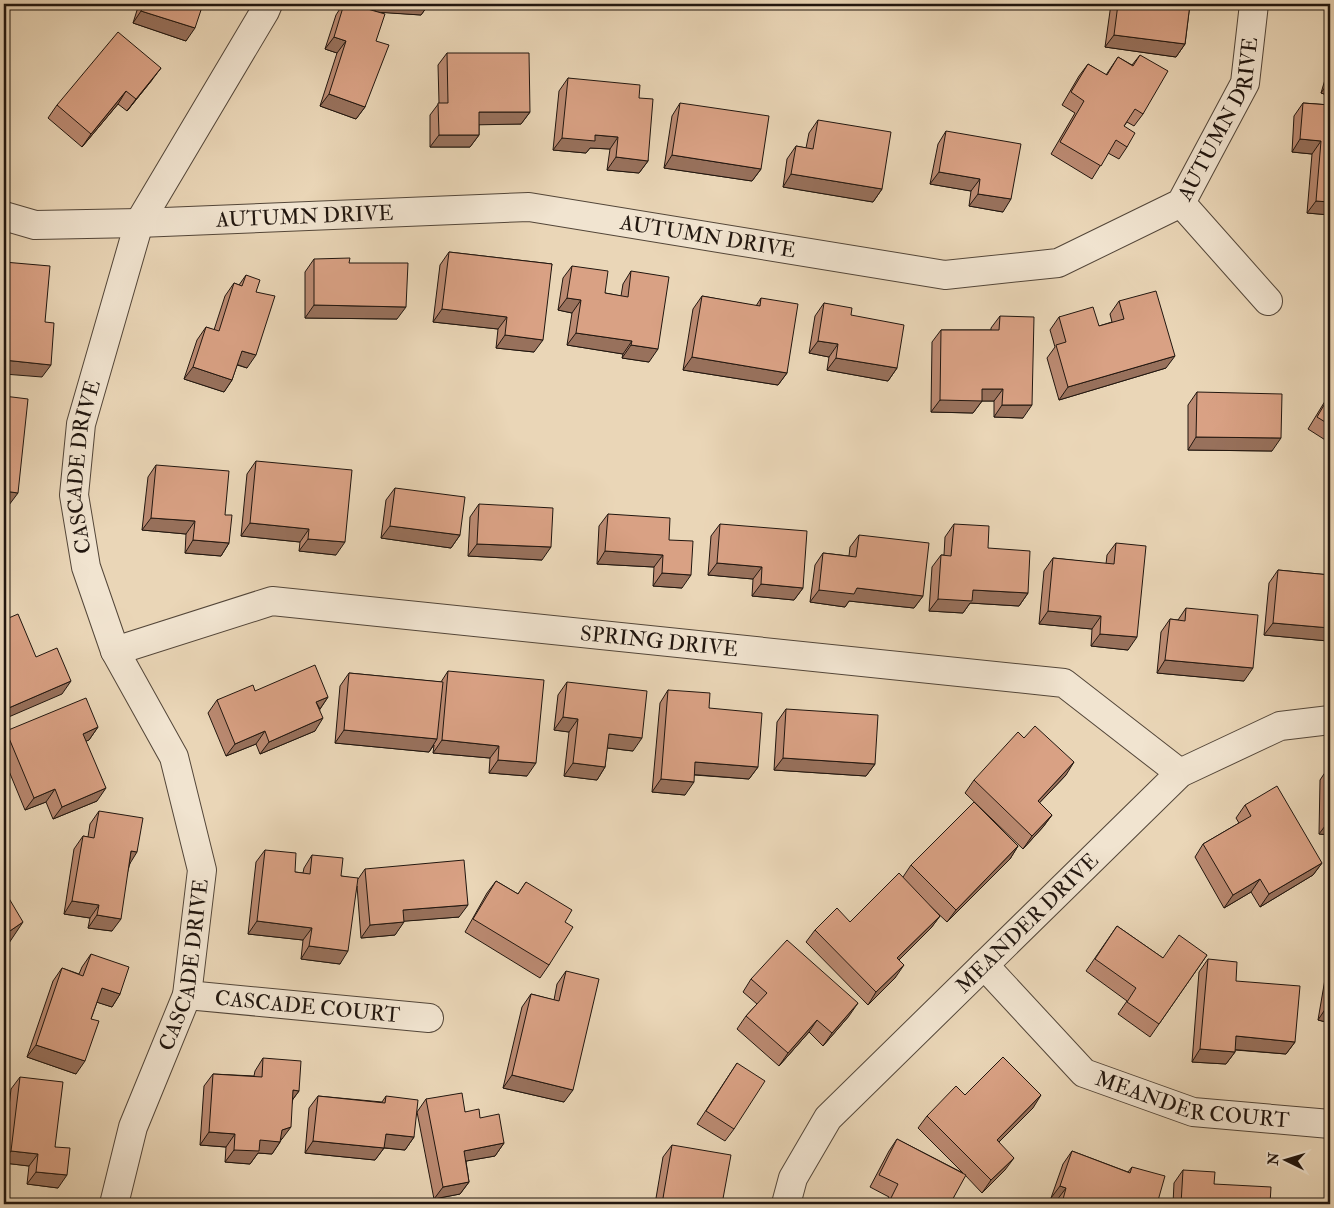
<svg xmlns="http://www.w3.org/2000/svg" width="1334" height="1208" viewBox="0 0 1334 1208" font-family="'IM FELL Double Pica',serif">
<rect width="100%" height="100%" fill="#ead6b7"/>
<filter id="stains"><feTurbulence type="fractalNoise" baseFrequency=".004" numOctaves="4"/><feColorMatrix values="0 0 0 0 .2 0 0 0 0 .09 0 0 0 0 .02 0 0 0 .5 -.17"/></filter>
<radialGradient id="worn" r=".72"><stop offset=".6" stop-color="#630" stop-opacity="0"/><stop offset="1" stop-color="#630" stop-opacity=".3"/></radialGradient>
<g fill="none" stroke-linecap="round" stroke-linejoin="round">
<g stroke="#534639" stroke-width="30">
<g id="minor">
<path d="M1181,203l87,98"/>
<path id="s1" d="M4,216l31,9 104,-2 390,-16 416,68 113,-12 123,-60 64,-120 9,-79"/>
<path id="s2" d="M115,651l157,-50 792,82 116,90"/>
<path id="s3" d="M984,965l100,108 109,39 137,12"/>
<path id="s4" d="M187,995l242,23"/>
<path id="s5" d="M114,1204l19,-77 54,-132 15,-125 -28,-113 -59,-106 -29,-84 -12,-72 7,-71 58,-201 126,-212 3,-7"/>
<path id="s6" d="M786,1204l7,-26 35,-60 352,-345 100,-47 50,-6"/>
</g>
</g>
<use href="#minor" stroke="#f1e4d0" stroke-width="28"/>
</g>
<path fill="#bb8a72" stroke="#21160f" d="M139,4h64l-17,37 -53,-18z
M343,4h7l24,6v-6h55l-8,11 -41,-3 -15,95 -9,12 -36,-13 17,-53 -12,-4 11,-34z
M1111,4h79l-5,40 -9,13 -71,-10z
M447,53l83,59 -9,12h-42v11l-9,12h-40v-32l9,-12 -1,-38z
M1140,55l3,59 -9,12 -7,-4 -3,4 3,21 -8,12 -11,-6 -16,26 -41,-25 24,-41 -13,-8 17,-29 9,-12 18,11 12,-18 14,8z
M1330,63v33l-9,-3z
M568,78l71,20 9,63 -9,12 -32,-3 3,-21 -20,-1 -4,5 -33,-3 6,-59z
M152,80l-25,31 -9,-7 -36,43 -34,-29 9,-13z
M680,103l81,66 -9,12 -88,-13 8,-52z
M1303,103l27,2v110l-23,-2 5,-59 -20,-2 2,-36z
M818,120l64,69 -9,13 -90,-15 4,-28 9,-13 10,2 3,-15z
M946,131l57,81 -34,-6 2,-15 -41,-7 8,-40z
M449,252l103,12 -18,88 -38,-4 2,-19 -65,-7 7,-57z
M314,259l83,60 -92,-1v-46z
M572,266l33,27 16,3 2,-12 8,-13 18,91 -27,-4 1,-4 -56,-9 5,-32 -14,-3 5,-32z
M246,275l10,17 -9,76 -10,-3 -5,15 -8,12 -40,-13 13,-39 9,-13 8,3 11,-34 9,-13 5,2z
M702,296l54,10 5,-8 26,75 -9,12 -95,-15 10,-61z
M1119,301l47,67 -107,32 -12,-42 8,-11 -5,-17 9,-13 40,9 13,-4 -2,-8z
M824,303l27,12 46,53 -9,13 -61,-11 2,-13 -20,-4 6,-37z
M1000,316l23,102 -29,-1v-16h-12l-9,12 -42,-1 1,-70 9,-12h50v-2z
M1197,392l75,59 -84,-1v-45z
M1330,393v50l-22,-14z
M256,461l80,94 -37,-4 1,-9 -59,-6 6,-62z
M156,465l73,78 -8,13 -36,-3 1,-19 -44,-4 6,-53z
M395,488l65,47 -9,13 -70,-10 5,-38z
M479,504l63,56 -74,-4 2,-39z
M608,514l61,26 13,48 -29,-2 1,-19 -57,-3 2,-38z
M720,524l83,64 -9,12 -42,-4 1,-17 -45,-4 3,-39z
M954,524l34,24 40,45 -9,13 -49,-3 -7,10 -34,-2 3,-44 9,-12h3l1,-18z
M859,535l64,61 -9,12 -65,-7 -4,6 -35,-5 5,-37 8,-12 26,3 1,-9z
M1116,543l12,107 -37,-4 1,-17 -53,-5 5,-53 9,-13 53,6 1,-9z
M1278,570l52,5v63l-2,3 -64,-6 5,-52z
M1186,608l58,73 -87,-8 4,-41 9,-13 8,1z
M448,671l79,105 -38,-3 1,-15 -57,-5 1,-8 -5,7 -94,-9 5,-57 9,-13 92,9z
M567,682l66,69 -26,-3 -2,19 -8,13 -33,-4 5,-44 -15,-2 4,-35z
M668,690l41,18 49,59 -9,12 -55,-4 -9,20 -33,-3 8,-89z
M255,691l73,6 -8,12 -5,22 -55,23 -4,-10 -30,12 -18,-43 9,-13z
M786,709l89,55 -9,12 -92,-6 3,-48z
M98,727l-9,13 -3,1 11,60 -44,18 -7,-17 -21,8 -21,-51v-24l2,-4z
M1328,768l2,67 -11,-1 1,-54z
M1066,775l-27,28 13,12 -9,12 -20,22 -58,-56 9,-13z
M1245,805l77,58 -9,12 -53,32 -9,-15 -27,16 -29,-51 8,-13 36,-21 -3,-5z
M99,811l31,52 -18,68 -24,-3 2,-10 -26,-4 10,-65 9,-13 5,1 2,-13z
M1018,846l-8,13 -63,63 -18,-17 11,11 -9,12 -32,32 -4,18 -27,27 -62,-63 9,-12 35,-8 53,-45 8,-12z
M265,850l30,22 8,1 1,-5 8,-13 29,21 17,3 7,-10 94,48 -55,4 -9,14 -34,3 -4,-52 -17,78 -39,-5 2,-19 -55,-6 8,-72z
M496,881l22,13 8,-12 39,40 -16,43 -9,13 -75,-46 22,-39z
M1117,926l46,32 44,-3 -57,82 -32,-23 9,-13 -41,-30z
M1330,950v73l-12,-3z
M91,954l29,40 -8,13 -15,-5 -6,17 -15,55 -49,-17 26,-76 9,-13 17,6 3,-7z
M1208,959l28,22 59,61 -9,12 -51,-4v2l-9,12 -34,-2 7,-90z
M566,971l-2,131 -61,-14 19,-81 9,-13 23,6 3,-16z
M751,979l98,37 -26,30 -14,-14 -30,34 -42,-37 9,-13 11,-12 -14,-12z
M263,1058l36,33 -6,8 -11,40 -1,1 -1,2 -8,12 -14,-1 -8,11 -25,-2 1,-15 -26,-2 4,-59 9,-12 41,2 1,-5z
M737,1063l-3,66 -9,12 -28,-17z
M20,1077l35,70 3,41 -31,-4 2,-18 -25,-3v-11l7,-63z
M965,1095l68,13 -34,34 6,28 -23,23 -17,-18 -15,29h-65l4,-7 -19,-10 19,-36 8,-12 66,34 -45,-45 9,-12z
M318,1096l64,6 4,-6 28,41 -9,13 -21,-2 -9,12 -70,-7 4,-45z
M426,1099l39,13 15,6 24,25 -9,13 -29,5 3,21 -9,12 -26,5 -17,-87z
M672,1145l50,59h-67l8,-47z
M1072,1151l56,21 4,-5 25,37h-101l1,-4 -6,-2 12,-34z
M1183,1170l31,14 56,20h-97l1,-21z"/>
<path fill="#98715c" stroke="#21160f" d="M379,4h50l-8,11 -47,-3z
M141,11l54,17 -9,13 -53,-18z
M1114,35l71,9 -9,13 -71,-10z
M334,37l12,4 -9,12 -12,-4z
M161,68l-9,12 -25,31 9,-12z
M1330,80v16l-9,-3z
M126,91l-8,13 -36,43 9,-13z
M329,94l36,13 -9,12 -36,-13z
M479,112h51l-9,12 -51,1z
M439,135h40l-9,12h-40z
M595,135l23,2 -8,12 -20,-1 -4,5 -33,-3 9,-12z
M1300,139l21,2 -9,13 -20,-2z
M672,155l89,14 -9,12 -88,-13z
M616,157l32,4 -9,12 -32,-3z
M939,172l41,7 -9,12 -41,-7z
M791,174l91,15 -9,13 -90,-15z
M978,194l33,5 -8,13 -34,-6z
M1316,201l14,1v13l-23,-2z
M567,298l14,2 -9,13 -14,-3z
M314,305l92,2 -9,12 -92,-1z
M442,309l65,8 -9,12 -65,-7z
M576,333l56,8 -9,13 -56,-9z
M505,335l38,5 -9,12 -38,-4z
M818,341l20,3 -9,13 -20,-4z
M631,345l27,4 -9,13 -27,-4z
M242,351l14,4 -9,13 -14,-5z
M1175,356l-9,12 -107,32 9,-13z
M692,357l95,16 -9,12 -95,-15z
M836,358l61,10 -9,13 -61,-11z
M4,360l47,5 -9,12 -38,-3z
M193,367l39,13 -8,12 -40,-13z
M982,389h21l-9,12h-12l-9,12 -42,-1 9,-12z
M1002,405h30l-9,13 -29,-1z
M1196,437l85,1 -9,13 -84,-1z
M4,491l14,2 -9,12h-5z
M151,518l44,3 -9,13 -44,-4z
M250,523l59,6 -9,13 -59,-6z
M390,526l70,9 -9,13 -70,-10z
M308,539l37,3 -9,13 -37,-4z
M193,540l36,3 -8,13 -36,-3z
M477,544l74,3 -9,13 -74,-4z
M605,551l58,4 -9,12 -57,-3z
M717,563l45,4 -9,12 -45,-4z
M662,573l29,2 -9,13 -29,-2z
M761,584l42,4 -9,12 -42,-4z
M857,588l66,8 -9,12 -65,-7 -4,6 -35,-5 9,-12z
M973,590l55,3 -9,13 -49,-3 -7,10 -34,-2 9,-12z
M1048,611l53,5 -9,13 -53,-5z
M1273,623l57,5v10l-2,3 -64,-6z
M1100,634l37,3 -9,13 -37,-4z
M1165,660l88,8 -9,13 -87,-8z
M71,681l-9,13 -58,25v-9z
M328,697l-8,12 -4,-7z
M563,717l15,2 -9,13 -15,-2z
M323,718l-8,13 -55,23 9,-12z
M98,727l-9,13 -15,6 9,-12z
M344,730l93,9 -8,13 -94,-9z
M265,731l-9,13 -30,12 9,-12z
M609,734l33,4 -9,13 -33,-4z
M442,740l57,6 -9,12 -57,-5z
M783,758l92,6 -9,12 -92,-6z
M498,760l38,3 -9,13 -38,-3z
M695,762l63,5 -9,12 -62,-5z
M1074,762l-8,13 -37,39 9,-13z
M573,763l32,4 -8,13 -33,-4z
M661,779l33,3 -9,13 -33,-3z
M106,788l-9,13 -44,18 9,-12z
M55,789l-9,13 -21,8 9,-12z
M1052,815l-9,12 -20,22 9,-13z
M1328,822h2v13l-11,-1z
M1018,846l-8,13 -63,63 9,-12z
M131,851l6,1 -8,13z
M1322,863l-9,12 -53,32 9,-13z
M1260,879l-9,13 -27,16 9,-13z
M72,901l27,4 -9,13 -26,-4z
M468,905l-9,12 -65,5 9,-12z
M97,915l24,4 -9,12 -24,-3z
M940,916l-9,12 -43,43 9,-13z
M257,921l55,7 -9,12 -55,-6z
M23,922l-16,24 -3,2v-13z
M404,922l-9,13 -34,3 9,-13z
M309,946l39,5 -8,13 -39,-5z
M904,965l-9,13 -27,27 8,-13z
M102,988l18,6 -8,13 -19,-6z
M858,1003l-9,13 -26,30 9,-13z
M1326,1008h4v15l-12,-3z
M817,1020l-8,12 -30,34 9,-13z
M1236,1036l59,6 -9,12 -58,-5z
M36,1045l49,16 -9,13 -49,-17z
M1200,1049l35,3 -9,12 -34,-2z
M512,1075l61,15 -9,12 -61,-14z
M293,1090l6,1 -9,12z
M1041,1095l-8,13 -45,45 9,-13z
M291,1127l-9,12 -7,2 5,1 -8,12 -14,-1 -8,11 -25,-2 9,-12 26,-10 22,-10z
M209,1132l26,2 -9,13 -26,-2z
M386,1134l28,3 -9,13 -28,-3z
M313,1141l71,7 -9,12 -70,-7z
M504,1143l-9,13 -40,7 9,-12z
M11,1151l27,3 -9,12 -25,-3v-2z
M1014,1158l-9,12 -23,23 9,-13z
M36,1172l31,3 -9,13 -31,-4z
M469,1182l-9,12 -26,5 9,-12z
M1060,1186l6,2 -9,12 -6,-2z"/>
<path fill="#d9a184" stroke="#21160f" d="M144,4h59l-8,24 -54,-17z
M344,4h6l35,10 -9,27 13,4 -24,62 -36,-13 17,-53 -12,-4z
M1118,4h72l-5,40 -71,-9z
M118,32l43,36 -25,31 -10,-8 -35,43 -34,-29z
M447,53h82l1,59h-51v23h-40l-1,-32h10z
M1140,55l28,16 -25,43 -8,-5 -11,17 11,7 -8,14 -11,-7 -15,26 -41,-24 24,-41 -13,-9 17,-28 19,11 11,-18 15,9z
M568,78l72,7 -1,13 14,1 -5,62 -32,-4 2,-20 -23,-2v6l-33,-3z
M680,103l89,13 -8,53 -89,-14z
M1303,103l27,2v97l-14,-1 5,-60 -21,-2z
M818,120l73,12 -9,57 -91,-15 5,-28 17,3z
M946,131l75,13 -10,55 -33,-5 2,-15 -41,-7z
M449,252l103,12 -9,76 -38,-5 2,-18 -65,-8z
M350,258l-1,5h59l-2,44 -92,-2v-46z
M4,262l46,4 -5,56 9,1 -3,42 -47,-5z
M572,266l36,5 -3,22 23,4 3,-26 38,6 -11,72 -27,-4 1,-4 -56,-8 5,-33 -14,-2z
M246,275l14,5 -4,12 19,4 -19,59 -14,-4 -10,29 -39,-13 13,-40 13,4 15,-48 8,3z
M1156,291l19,65 -107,31 -12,-42 10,-3 -7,-25 34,-10 6,19 25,-7 -5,-18z
M702,296l58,10 1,-8 37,6 -11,69 -95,-16z
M824,303l28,5 -1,7 53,10 -7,43 -61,-10 2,-14 -20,-3z
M1000,316l34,1 -2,88h-30l1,-16h-21v12l-42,-1 1,-70h58z
M1197,392l85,2 -1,44 -85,-1z
M1330,395v30l-13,-8z
M4,396l24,3 -10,94 -14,-2z
M256,461l96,9 -7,72 -37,-3 1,-10 -59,-6z
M156,465l73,6 -4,44h7l-3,28 -36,-3 2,-19 -44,-3z
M395,488l70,9 -5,38 -70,-9z
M479,504l74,4 -2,39 -74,-3z
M608,514l62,4 -1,22 24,1 -2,34 -29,-2 1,-18 -58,-4z
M720,524l87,7 -4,57 -42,-4 1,-17 -45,-4z
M954,524l35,2 -1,22 42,3 -2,42 -55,-3 -1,11 -34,-2 3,-44 10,1z
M859,535l70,8 -6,53 -66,-8 -3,6 -35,-4 4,-37 33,4z
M1116,543l30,3 -9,91 -37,-3 1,-18 -53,-5 5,-53 61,6z
M1278,570l52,5v53l-57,-5z
M1186,608l72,7 -5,53 -88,-8 5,-41 15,2z
M18,614l18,43 21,-9 14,33 -67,29v-90z
M315,665l13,32 -12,5 7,16 -54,24 -4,-11 -30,13 -18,-44 36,-15 2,6z
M448,671l96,9 -8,83 -38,-3 1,-14 -57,-6z
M349,673l94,9 -6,57 -93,-9z
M567,682l80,9 -5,47 -33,-4 -4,33 -32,-4 5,-44 -15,-2z
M668,690l42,3 -1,15 53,5 -4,54 -63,-5 -1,20 -33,-3z
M86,698l12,29 -15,7 23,54 -44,19 -7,-18 -21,9 -28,-67z
M786,709l92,6 -3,49 -92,-6z
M1035,726l39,36 -36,39 14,14 -20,21 -58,-56 44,-48 6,6z
M1328,768h2v54h-2z
M1277,786l45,77 -53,31 -9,-15 -27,16 -30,-51 48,-28 -6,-11z
M974,802l44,44 -62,64 -45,-45z
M99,811l44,7 -6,34 -6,-1 -10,68 -24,-4 2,-10 -27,-4 11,-65 11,2z
M265,850l31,3 -1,19 15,2 2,-19 31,3 -2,18 17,2 -10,73 -39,-5 3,-18 -55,-7z
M464,860l4,45 -65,5 1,12 -34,3 -5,-56z
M899,873l41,43 -43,42 7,7 -28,27 -61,-62 22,-22 13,14z
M496,881l22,13 8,-12 46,28 -7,12 8,5 -24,38 -76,-46z
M4,890l19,32 -19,13z
M1117,926l46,32 16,-23 28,20 -48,69 -32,-22 9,-14 -41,-29z
M787,940l71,63 -26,30 -15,-13 -29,33 -42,-37 21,-23 -16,-14z
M91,954l38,13 -9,27 -18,-6 -11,31 8,2 -14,40 -49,-16 26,-77 21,8z
M1208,959l29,3 -1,19 64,5 -5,56 -59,-6 -1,16 -35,-3z
M566,971l33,8 -26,111 -61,-15 19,-81 28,7z
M1330,985v23h-4z
M1003,1057l38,38 -44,45 17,18 -23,22 -64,-64 29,-30 9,9z
M263,1058l38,3 -2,30 -6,-1 -2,37 -9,3 -2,12 -20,-2 -1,11 -25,-1 1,-16 -26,-2 4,-58 49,3z
M737,1063l28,18 -31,48 -28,-18z
M20,1077l43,5 -8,65 15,1 -3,27 -31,-3 2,-18 -27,-3z
M462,1093l3,19 14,-3 1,9 19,-4 5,29 -40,8 5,31 -26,5 -17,-88z
M318,1096l67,7 1,-7 32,4 -4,37 -28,-3 -2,14 -71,-7z
M897,1139l69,36 -16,29h-62l10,-20 -19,-9z
M672,1145l59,10 -9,49h-60z
M1072,1151l58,22 2,-6 33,9 -8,28h-90l-5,-1 4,-15 -6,-2z
M1183,1170l32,2 -1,12 57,3 -1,17h-89z
M1330,1201v3h-27v-1z"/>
<g text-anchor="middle" stroke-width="4.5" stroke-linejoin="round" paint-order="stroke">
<g font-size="21" fill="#21160f" stroke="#f1e4d0">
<text dy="7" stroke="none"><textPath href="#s1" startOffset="1292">AUTUMN DRIVE</textPath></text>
<text dy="7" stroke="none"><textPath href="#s1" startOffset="302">AUTUMN DRIVE</textPath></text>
<text dy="7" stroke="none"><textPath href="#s1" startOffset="708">AUTUMN DRIVE</textPath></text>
<text dy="7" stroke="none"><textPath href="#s5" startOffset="776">CASCADE DRIVE</textPath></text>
<text dy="7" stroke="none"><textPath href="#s2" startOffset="554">SPRING DRIVE</textPath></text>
<text dy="7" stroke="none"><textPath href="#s6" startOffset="375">MEANDER DRIVE</textPath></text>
<text dy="7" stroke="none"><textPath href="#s5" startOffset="251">CASCADE DRIVE</textPath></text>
<text dy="7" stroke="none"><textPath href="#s4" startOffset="121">CASCADE COURT</textPath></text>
<text dy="7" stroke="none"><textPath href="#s3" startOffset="260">MEANDER COURT</textPath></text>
</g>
</g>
<rect width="1334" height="1208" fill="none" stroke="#ead6b7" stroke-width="20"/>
<rect x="5" y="5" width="1324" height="1198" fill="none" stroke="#21160f" stroke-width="2.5"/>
<rect x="10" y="10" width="1314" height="1188" fill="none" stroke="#21160f"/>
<g transform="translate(1286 1160) rotate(275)" stroke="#f1e4d0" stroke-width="4" paint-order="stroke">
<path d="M0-4L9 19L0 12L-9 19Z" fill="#21160f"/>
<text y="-8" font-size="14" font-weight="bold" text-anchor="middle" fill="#21160f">N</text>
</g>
<rect width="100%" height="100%" filter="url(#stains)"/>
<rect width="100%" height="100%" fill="url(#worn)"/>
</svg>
